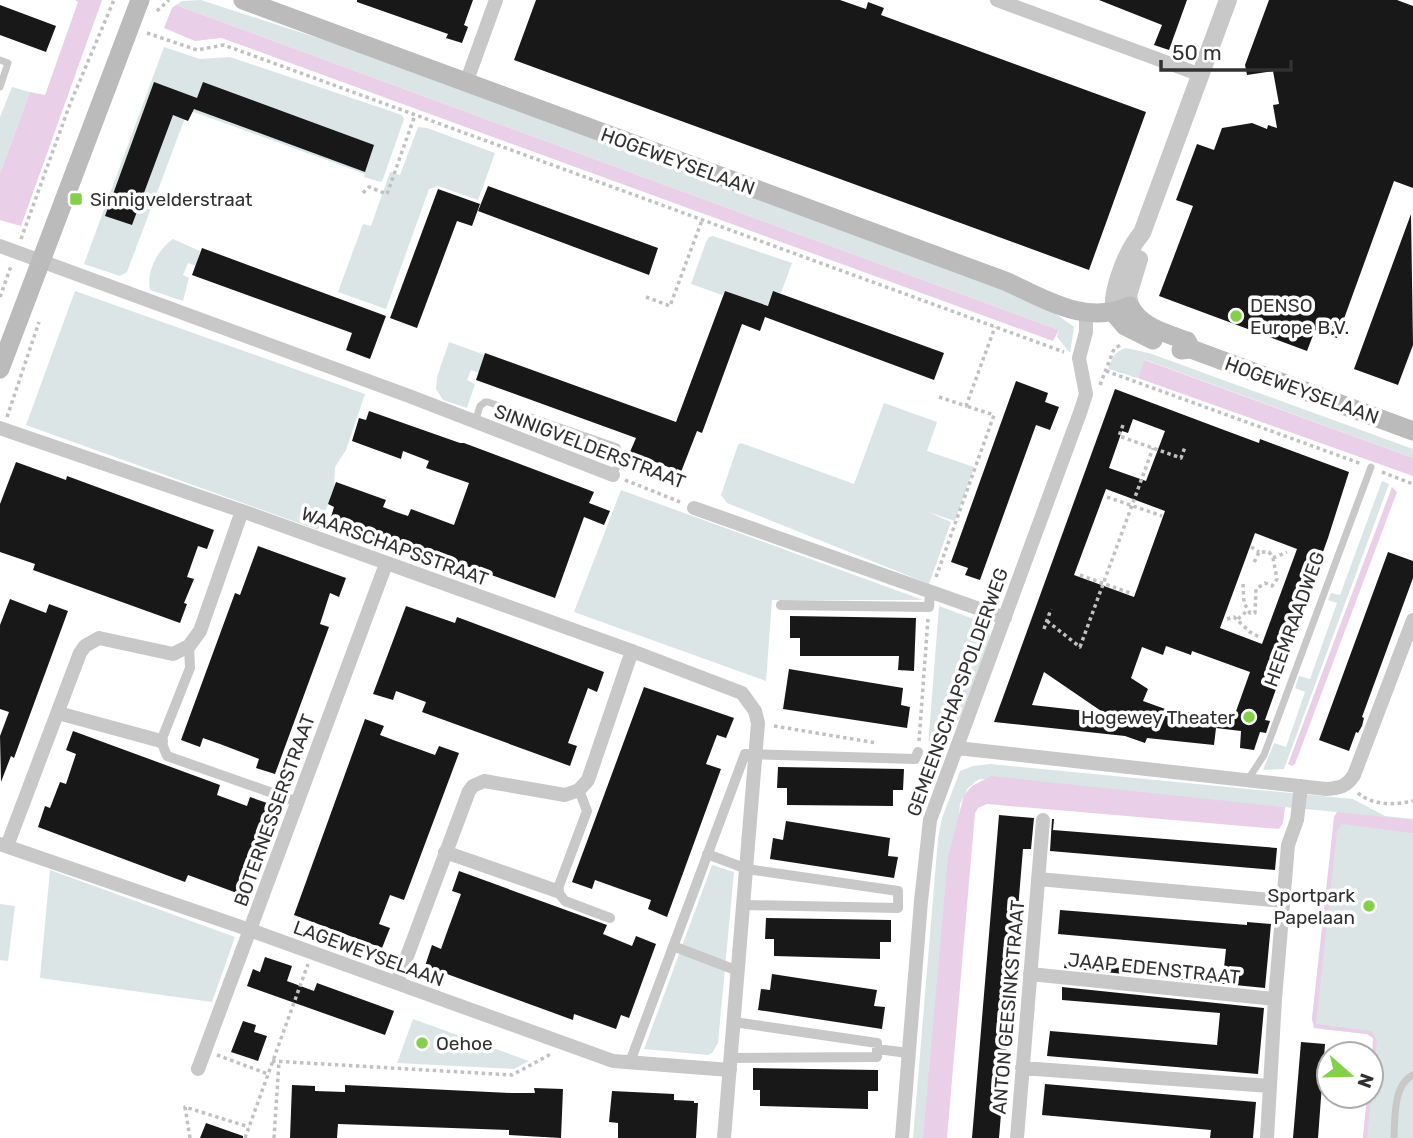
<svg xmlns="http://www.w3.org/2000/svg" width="1413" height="1138" viewBox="0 0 1413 1138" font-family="Rubik,sans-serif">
<rect width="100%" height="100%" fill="#fff"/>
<path fill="#dbe5e6" d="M201,0l200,65 641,239 32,23 -4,26 -13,-16 2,-7 -883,-325 6,-4z
M164,47l36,12 30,-2 172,58 2,4 -21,60 -2,3 -17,-5 1,-3 -177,-64 -61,162 -7,4 -36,-12z
M12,87l18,5 -30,81v-56z
M418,127l9,1 68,25 -17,47 -40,-14 -9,3 -43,120 -48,-17 25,-68 8,2 19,-54 10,3z
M713,236l79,27 -11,30 -6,-1 -6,14 -44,-15 -3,4 -31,-11 15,-42 3,-5z
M173,239l27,12 -4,15 -8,-3 -5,12 6,3 -6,23 -33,-11c-4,-18 8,-41 23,-51z
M75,291l290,103 -19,56 -11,17 -1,22 -16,41 -292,-105z
M449,342l36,13 -6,18 -8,-3 -4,10 8,4 -8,24 -24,-8 -7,-11 1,-12z
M1126,348l23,5 264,96v9l-267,-98 -8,18 -30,-9c4,-11 6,-17 18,-21z
M884,403l53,19 -10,29 47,16 -19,54 -27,-9 23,10 -22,62 -202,-81 -6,-8 17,-50 3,-2 113,41z
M1382,481l7,3 -105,285 -21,1 11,-27 12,4 19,-55 -10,-4 4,-12 11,3 27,-76 -9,-3 3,-7 9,2z
M621,490l302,110h-151l-6,81 -192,-69z
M939,606l45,17 6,13 -29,80 -23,40 -10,-9z
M990,764l363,35 32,17 28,3v319h-50l4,-42h4l2,-58 -6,-4 -53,-6 -2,-9 3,-27 22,-180 -358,-33 -11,9 -8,16 -29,334h-18l25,-299 4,-21 18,-47 13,-5z
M712,865l22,7 -16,171 -6,10 -4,2 -64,-6z
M50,870l185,67 -23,65 -172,-24z
M0,904l15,2 -7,55 -8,-1z
M413,1019l116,42 -15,8 -117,-6z"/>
<path fill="#e9cfe8" d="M75,0h27l-81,226 -21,-6v-47l30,-81 15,3 33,-93z
M176,5l883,325 -6,11 -826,-301 -6,-2 -26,3 -31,-13 8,-20z
M1145,360l268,98v18l-275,-98z
M1392,487l5,5 -102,272 -3,2 -4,-2z
M991,776l294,31 -2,16 -4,6 -292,-25 -9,4 -3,5 -28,325h-24l25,-281 16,-62 8,-9z
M1337,812l76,8v13l-71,-9 -5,7 -21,193 55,7 6,9 -10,98h-4l4,-42h4l2,-58 -6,-4 -53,-6 -2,-9 22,-202z"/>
<path fill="#181818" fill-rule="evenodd" d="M357,0h116l-9,25 4,2 -6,16 -16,-5 2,-4 -91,-32z
M536,0h304l26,9 2,-7 16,6 -3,7 265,97 -57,158 -575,-210z
M1099,0h88l-18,50 -15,-5 8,-20z
M1269,0h128l16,6v182l-19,-7 -57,157 -22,-8 -8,21 -148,-55 34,-90 -17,-6 21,-56 17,6 8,-22 30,-5 15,6 1,-4 9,3 -4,-23 6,-1 -6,-33 -26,4 -2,-10z
M0,5l56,21 -10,26 -46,-17z
M154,82l43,16 6,-16 171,63 -9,27 -171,-63 -6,12 -15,-6 -41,110 -27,-9z
M488,186l170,62 -9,27 -171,-64z
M438,189l42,15 -8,22 -15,-5 -40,107 -27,-10z
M1411,214l2,131 -15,40 -44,-16z
M202,248l184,68 -16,43 -24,-9 6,-17 -160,-58z
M725,291l43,15 5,-15 171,62 -10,27 -169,-63 -5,14 -18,-7 -40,109 -5,-2 -16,41 -51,-20 6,-14 -160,-58 9,-27 191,69z
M1016,381l32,12 -3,9 14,5 -9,23 -14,-5 -56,155 -15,-5 3,-7 -17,-6z
M1115,389l109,41 35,13 1,-4 89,33 -21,66 -54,150 2,1 -11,31 5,1 -4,12 -6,-1 -6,18 -14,-2 1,-17 -25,-3 -2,17 -67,-7 -2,5 -20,-7 -131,-14zM1133,419l32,12 -19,50 -37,-13 13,-37 6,2zM1106,489l59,22 -31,86 -60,-22zM1255,533l42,16 -35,95 -42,-16zM1166,646l25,9 1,-4 58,21 -16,45 -66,-7 -25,-9 5,-12 -17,-11 11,-31 21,8zM1044,672l60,41 -72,-8z
M369,411l91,32h4l130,49 -5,11 21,8 -6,14 -20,-8 -29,81 -224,-81 3,-10 -6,-3 8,-22 50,18 -3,7 13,5 12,4 3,-7 43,16 15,-42 -43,-15 3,-7 -26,-10 -2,8 -49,-18 7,-23 7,2z
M16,462l50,18 1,-4 147,54 -7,19 -9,-3 -11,31 7,2 -10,24 3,1 -7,19 -147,-53 2,-6 -35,-12v-48z
M258,546l88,32 -7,19 -9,-4 -10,31 9,3 -54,147 -19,-6 3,-9 -39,-15 -17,-6 -3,9 -19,-7 54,-147 5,2z
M1388,552l25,9v17l-51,139 2,1 -2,8 -4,7 -2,-1 -7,19 -30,-11z
M10,599l36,14 3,-9 19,7 -54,147 -3,-2 -10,26 -1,-46 9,-24 -9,-3v-84z
M406,606l49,17 2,-6 147,55 -7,20 -9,-4 -20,55 9,3 -7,20 -148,-54 4,-10 -30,-11 -3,9 -20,-6z
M790,616l126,2 -2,53 -16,-1 1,-14h-99v-18h-10z
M789,669l114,19 -2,17 9,2 -3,21 -124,-19z
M644,687l90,31 -8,20 -9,-3 -11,29 15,5 -54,148 -19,-8 3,-9 -56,-20 -3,9 -20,-7z
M365,719l19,7 -4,9 16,6 39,14 4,-9 20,7 -55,147 -14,-5 -11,29 11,4 -8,20 -88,-33z
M73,731l147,54 -3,10 30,11 3,-9 20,7 -33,89 -49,-18 -3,7 -147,-55 7,-21 5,2 10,-26 6,2 10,-30 -10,-4z
M778,767l126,2 -1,21h-10v16l-106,-1v-17h-10z
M999,815l35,3 -3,31h-8l-24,289h-27z
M1052,819h2l-1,11 224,18 -2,22 -225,-19z
M786,821l104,17 -2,18 10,1 -4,21 -124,-19 3,-21 10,2z
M459,871l148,54 -4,9 29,12 4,-10 20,8 -27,74 -8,-3 -5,14 -42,-15 -1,6 -148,-54 7,-21 9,4 6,-17 14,-38 -9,-3z
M1060,910l187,15v-3l24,2 -6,64 -201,-20 1,-5 158,14 3,-28 -168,-15z
M766,918l125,2v22h-11v17l-106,-3v-17h-9z
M265,957l27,9 -5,15 27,10 3,-8 77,28 -9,24 -138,-49 6,-17 7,3z
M772,974l105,16 -3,16 11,1 -3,22 -124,-19 3,-21 9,1z
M1062,987l202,21 -6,66 -211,-18 3,-25 167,14 3,-32 -158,-13z
M243,1021l13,4 -2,7 13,4 -9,25 -27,-9z
M1301,1042l24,2 -7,94h-25z
M753,1068l125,2v21h-10v18l-108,-3v-16h-7z
M1045,1084l211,18 -3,36h-43l1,-8 -169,-15z
M292,1085l23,1v5l30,1v-7l166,8h24l-1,-5 29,1 -2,49 -52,-3v-5l-171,-6 -1,14h-47z
M612,1091l62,3v6l20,1v2h4l-2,35h-78v-15l-9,-1z
M206,1123l37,13v2h-43z"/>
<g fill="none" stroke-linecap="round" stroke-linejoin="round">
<path stroke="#c1c1c1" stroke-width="3.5" stroke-dasharray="3.5 3.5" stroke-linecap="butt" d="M157,11l12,-11
M147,33l50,17 27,-5 840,307
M363,193l6,-6 18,7 28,-79
M21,239l49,-135 44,-104
M0,297l11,-31
M646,297l24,9 32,-86
M1106,371l256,93
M1100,385l14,-36 8,-5
M939,397l27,9 29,-79
M7,417l32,-95
M1123,425l-4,11 62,22 4,-11
M1382,472l31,12
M625,480l55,22
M1107,497l55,19
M1251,547l8,5
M1273,558l14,-6
M1080,575l53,19
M936,577l58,-162 -28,-9
M1243,584l1,19 6,10h5l1,-24 9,-6 7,3 5,-7 -4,-21 -4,-6h-10l-6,13
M1227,619l7,-2 16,15 9,5
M1238,619l10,-9
M1047,621l33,26 73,-199
M1044,629l7,-20
M774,726l103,17
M919,741l9,-122
M1358,793c15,13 37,12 55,8
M217,1055l51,19
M272,1061l240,14 39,-21
M190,1138l-5,-31 64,20
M245,1138l63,-174
M274,1138l5,-76"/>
<path stroke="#c8c8c8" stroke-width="7" d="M0,60l8,3 -8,24
M475,422l5,-16 5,-4h3l129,45 3,10 -6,18
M1247,781l17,-26 107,-288
M1394,1138c1,-20 -1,-53 19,-63"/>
<path stroke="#c8c8c8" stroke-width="10" d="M781,605l148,2 1,-15
M189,646l1,22 -29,73 6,15 131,46
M579,790l8,21 -30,80 8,10 45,17
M707,854l40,15 151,22v17l-155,-3
M673,946l65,25
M877,1049l31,4
M731,1058l146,-1v-14l-143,-21
M630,1062l115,-308 170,5 3,-7"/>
<path stroke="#c8c8c8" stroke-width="14" d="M997,0l204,75
M466,83l30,-83
M0,246l409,150 204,79
M0,428l242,83 390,140 110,42 13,18 3,12 -34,415
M694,508l311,110
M58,713l103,28
M957,748l369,41c14,-1 20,-2 28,-14l59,-155
M0,844l250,86 363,131 117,9
M7,846l73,-193 5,-7 14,-8 74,16 16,-8 11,-15 42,-120
M445,852l112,39
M1038,879l246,22
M1030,974l245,25
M397,983l72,-192 4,-5 11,-5 81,14 14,-5 9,-10 44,-129
M1022,1068l248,18
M198,1069l188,-505
M902,1138l19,-237 9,-81 151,-410 5,-16 -7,-36 7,-26v-19
M1017,1138l26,-318
M1267,1138l8,-139 13,-154 9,-25 4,-34"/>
<path stroke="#c8c8c8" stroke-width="18" d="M1130,306l-2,-11 11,-36
M1114,313c-3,-23 13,-63 28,-80l86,-233"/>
<path stroke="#bbb" stroke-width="19" d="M243,0l762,281c41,18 80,45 125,25 10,21 36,27 57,35l4,8
M1114,313l11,13 28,14
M1181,350l10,-1 222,82
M0,369l140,-369"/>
</g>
<g fill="#84d04a" stroke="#fff" stroke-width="2.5">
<rect x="69" y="192" width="14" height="14" rx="3.5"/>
<circle cx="1236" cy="316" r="7"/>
<circle cx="1249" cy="717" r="7"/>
<circle cx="1369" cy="906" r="7"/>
<circle cx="422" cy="1043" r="7"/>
</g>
<g text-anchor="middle" stroke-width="7" stroke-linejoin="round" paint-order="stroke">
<g font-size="19" fill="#313131" stroke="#fff">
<text transform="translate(678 161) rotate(20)" y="7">HOGEWEYSELAAN</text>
<text transform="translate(1302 390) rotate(20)" y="7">HOGEWEYSELAAN</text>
<text transform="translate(590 446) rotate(21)" y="7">SINNIGVELDERSTRAAT</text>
<text transform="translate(395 546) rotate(20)" y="7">WAARSCHAPSSTRAAT</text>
<text transform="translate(1294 619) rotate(-70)" y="7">HEEMRAADWEG</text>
<text transform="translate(957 692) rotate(-70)" y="7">GEMEENSCHAPSPOLDERWEG</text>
<text transform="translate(274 810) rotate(-70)" y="7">BOTERNESSERSTRAAT</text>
<text transform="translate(369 953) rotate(20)" y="7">LAGEWEYSELAAN</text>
<text transform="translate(1154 968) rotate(6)" y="7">JAAP EDENSTRAAT</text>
<text transform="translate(1008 1007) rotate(-85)" y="7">ANTON GEESINKSTRAAT</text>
</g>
<g font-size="19" fill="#313131" stroke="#fff" text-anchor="start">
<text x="90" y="206">Sinnigvelderstraat</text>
<text x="1250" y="312">DENSO<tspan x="1250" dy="22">Europe B.V.</tspan></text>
<text x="1235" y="724" text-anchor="end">Hogewey Theater</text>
<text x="1355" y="902" text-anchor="end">Sportpark<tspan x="1355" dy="22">Papelaan</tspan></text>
<text x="436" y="1050">Oehoe</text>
</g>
</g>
<g transform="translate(1350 1075) rotate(110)"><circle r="33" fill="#ffffff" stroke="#adadad" stroke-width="2"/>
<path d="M0-5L12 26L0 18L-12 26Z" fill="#84d04a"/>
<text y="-10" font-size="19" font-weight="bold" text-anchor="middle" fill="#313131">N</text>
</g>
<path d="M1161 60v10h130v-10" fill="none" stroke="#313131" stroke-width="3.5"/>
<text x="1172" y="60" font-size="21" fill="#313131" stroke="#ffffff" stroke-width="5" paint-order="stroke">50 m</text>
</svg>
